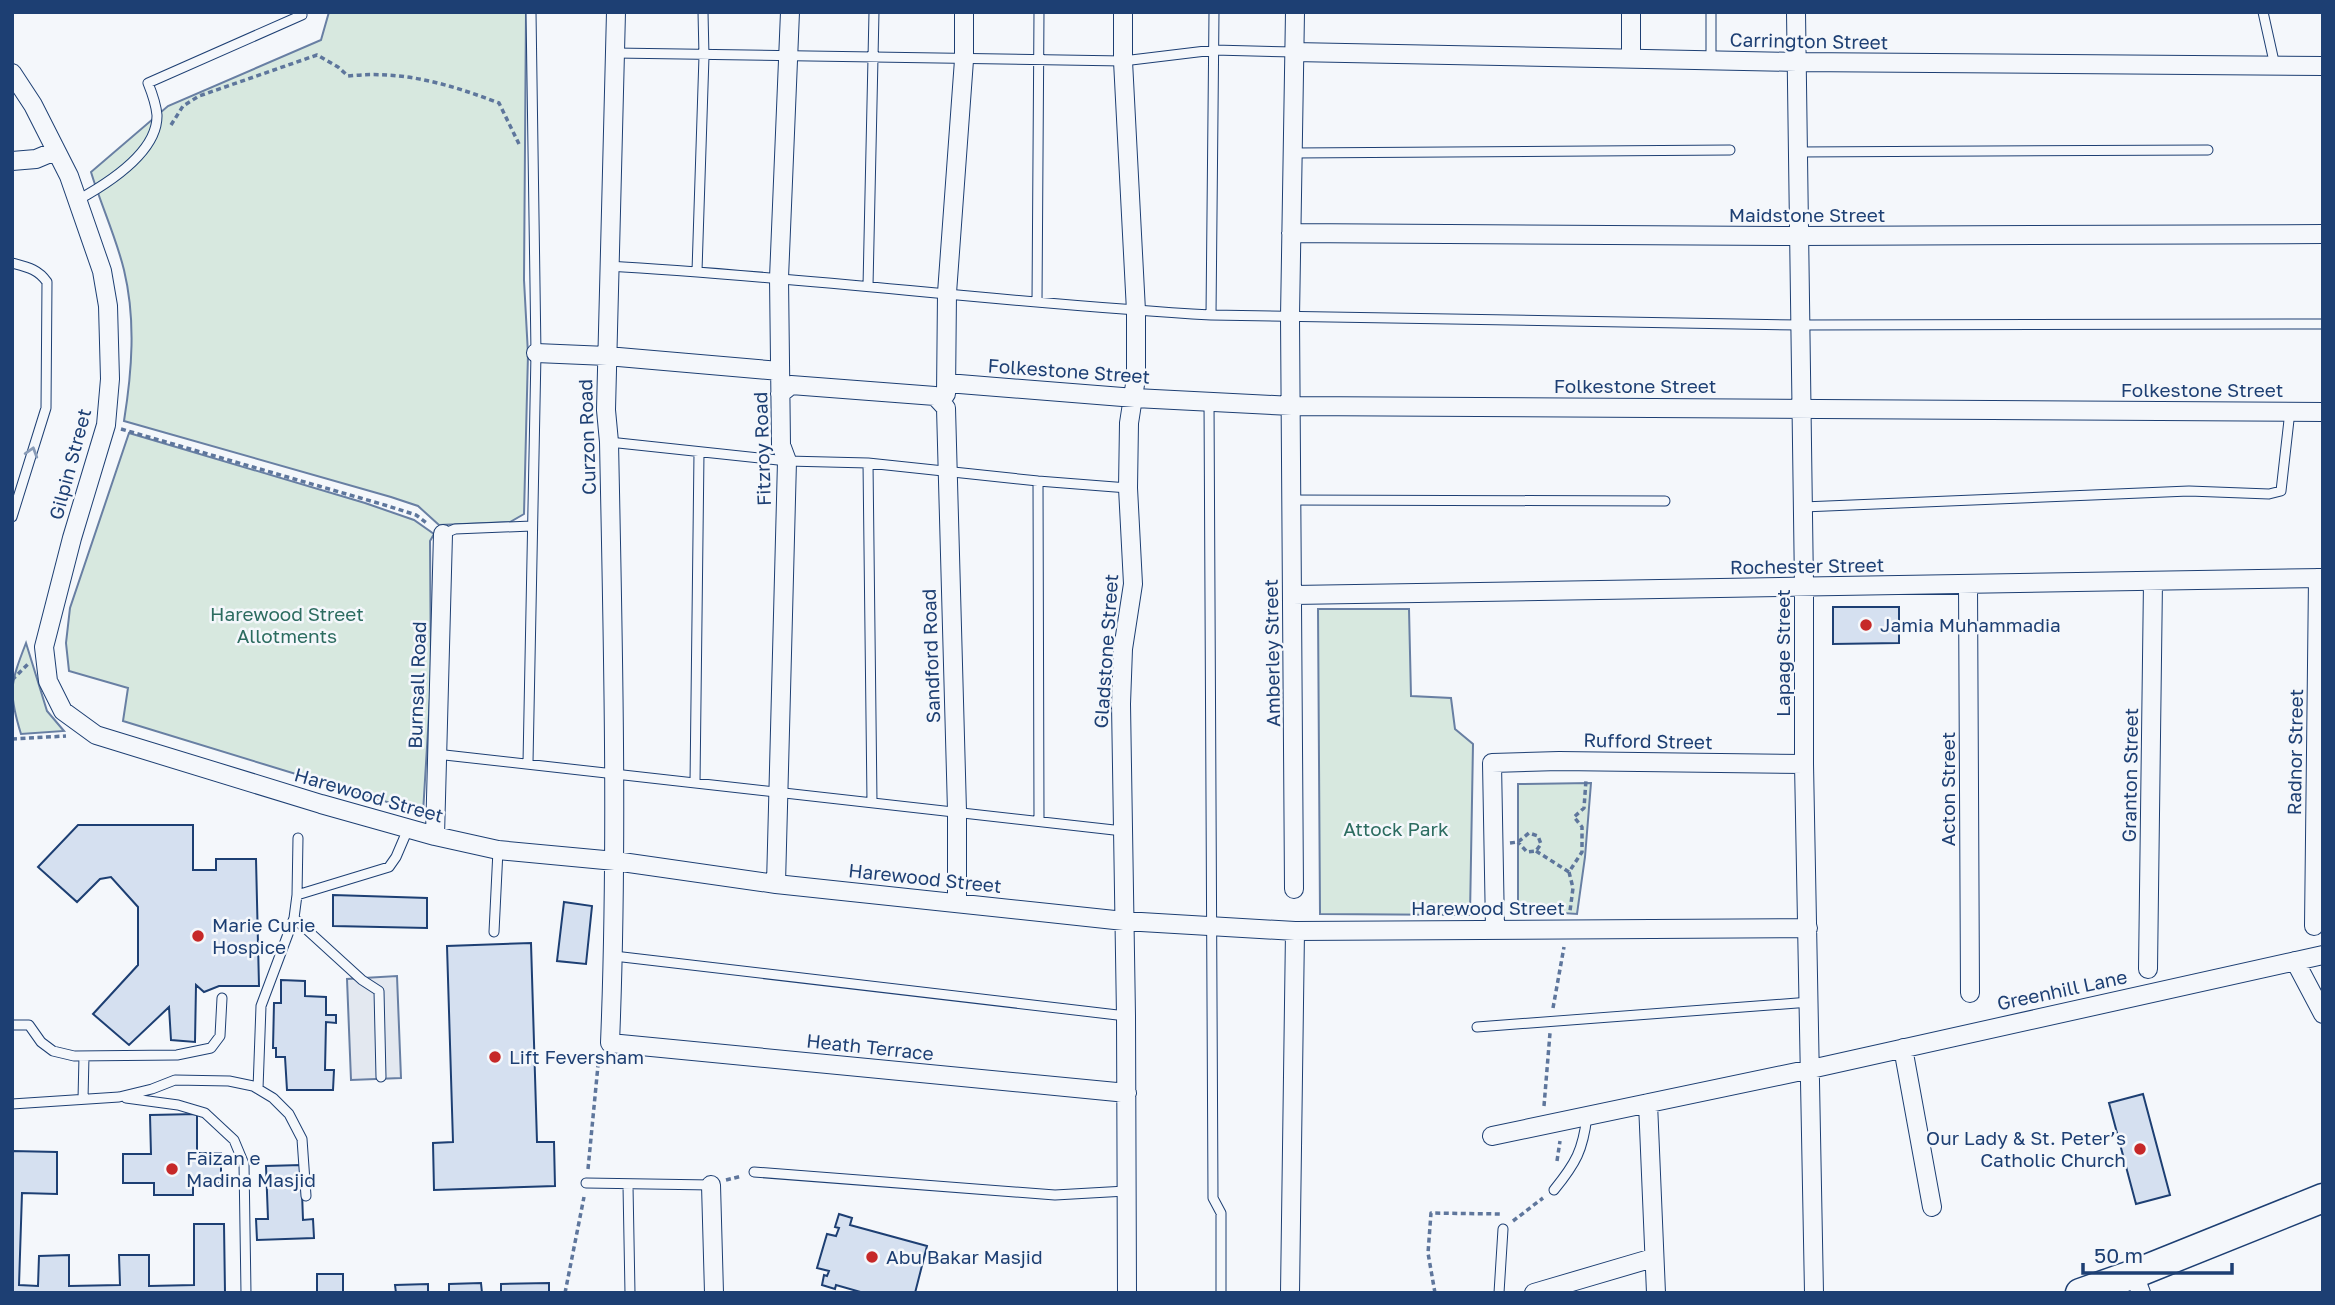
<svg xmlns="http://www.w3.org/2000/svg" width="2335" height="1305" viewBox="0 0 2335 1305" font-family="'Golos Text',sans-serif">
<rect width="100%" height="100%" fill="#f4f7fb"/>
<path fill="#d7e8df" stroke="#687fa3" stroke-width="2" d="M329,12h197l-2,268 4,74 -4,160 -14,8 -71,3 -21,-19 -27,-9 -267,-76c8,-50 12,-101 0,-151 -8,-33 -23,-65 -33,-98l77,-66 153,-66z
M129,433l236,70 49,17 20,14 -4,7 1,140 -8,132 -300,-92 5,-33 -59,-17 -3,-28 4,-35z
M1318,609h91l2,87 40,2 4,31 18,15 -3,171 -150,-1z
M26,643l21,68 17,20 -43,3c-13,-42 -11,-50 5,-91z
M1591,783l-6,74 -8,57 -59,-4v-126z"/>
<path fill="#e3e8f0" stroke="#687fa3" stroke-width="2" d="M397,976l4,102 -50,2 -4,-101z"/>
<path fill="#d5e0f0" stroke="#1d3f73" stroke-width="2" d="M1833,607h66v36l-66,1z
M78,825h115v45h23v-11h40l3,127h-40l-15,6 -8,-7 -1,57 -24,-2 -2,-33 -40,38 -36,-31 45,-49v-58l-27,-30 -11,2 -23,23 -39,-35z
M333,895l94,3v30l-94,-2z
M564,902l28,4 -6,58 -29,-3z
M531,943l6,199h17l1,44 -121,4 -1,-47 20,-1 -6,-196z
M281,980l24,1v15l21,1v18h10v8l-10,-1 -1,48h9l-1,20h-46l-2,-33h-9v-9h-3l1,-45h7z
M2143,1094l27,101 -34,9 -27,-101z
M197,1114v39h24v30l-28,1v11h-39v-12h-31v-29h28l-1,-39z
M12,1151l45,1v42l-35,-1 -3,92 19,1 1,-30 30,-1v31l51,-1 -1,-30h30v31l45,-1v-61h30l1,69h-213z
M301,1165l2,55 10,-1 1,19 -57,2 -1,-21h12l-2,-53z
M839,1214l13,4 -2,7 77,21 -12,47h-51l-28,-8 -1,4 -13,-4 2,-10 3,1 2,-5 -12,-3 10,-34 9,2 3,-8 -4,-1z
M317,1274h26v19h-26z
M481,1283l1,10h-33v-9z
M549,1283v10h-48v-9z
M428,1284v9h-32l-1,-8z"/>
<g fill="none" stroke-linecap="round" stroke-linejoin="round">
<g stroke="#1d3f73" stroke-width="11">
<path id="lane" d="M2263,12l12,54
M615,53l508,8 91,-11 80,2
M1711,60v-48
M1798,152l410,-2
M1294,153l436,-3
M78,200c29,-16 80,-48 79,-85 -1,-11 -5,-22 -9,-32l154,-68 -1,-3
M12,263c15,4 26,6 35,19l-1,126 -34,109
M608,266c201,11 402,38 603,49l589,10 523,-1
M697,271l7,-215 -1,-44
M868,286l6,-274
M1037,301l2,-289
M1211,315l3,-303
M1209,401l4,797 8,15v80
M609,442l178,19 81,2 170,18 90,7
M868,463l4,339
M1038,481l1,339
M1290,500l375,1
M1803,507l386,-16 80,3 12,-3 9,-80
M443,534l12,-5 77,-3
M436,754l687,77
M528,763l8,-410 -5,-341
M695,783l4,-330
M297,895l1,-57
M294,918l68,62 17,11 2,86
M494,932l4,-82
M614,956l512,60
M12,1025h17l12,17 12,9 21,5 103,-1 34,-7 9,-12 2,-38
M1477,1027l333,-25
M258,1089l3,-83 33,-88 3,-23 92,-28 7,-10 12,-28
M126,1098l52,7 27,8 29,27 10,24 2,129
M83,1099l1,-43
M12,1104l107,-7 33,-8 23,-9 54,1 24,5 20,12 16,16 13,25 4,57
M754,1172l301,23 71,-4
M586,1183l125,2
M628,1186l2,107
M1554,1190c22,-27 29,-40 33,-74
M1499,1293l4,-64"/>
</g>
<g stroke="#1d3f73" stroke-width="20">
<path id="street" d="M616,12l-10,398 3,32c4,200 9,401 1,601l517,50
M1123,12v49l13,250v67l-7,45 -1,65 5,96 -10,65 -2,55 5,312 1,277
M1631,12v47
M1796,12l8,575v177l10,529
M1294,52l503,10 526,4
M12,73l21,32 36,71 33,95 6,35 2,73 -4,46 -34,113 -28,109 4,34 15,30 33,24 225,69 114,32 63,14 117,11 161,23 348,37 171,10 513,-3
M12,161l24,-2 19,-8
M1291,233l508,3 524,-2
M536,353l71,3 173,15
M947,383l188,15 157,8 1031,6
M780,394l11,-9 144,11 11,12 11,403v91
M946,394l1,-101 17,-233v-48
M1968,584l2,409
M1293,595l1030,-17
M435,836l8,-302
M776,884l11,-423 -6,-16 -2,-167 11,-266
M1294,889l-4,-572 5,-305
M2314,926l4,-348
M1495,928l-3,-165 67,-2 245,3
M2295,961l28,53
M2148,969l5,-388
M1903,1048l29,159
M1648,1103l8,190
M1492,1136l319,-67 512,-114
M711,1185l3,108
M2134,1274l7,19
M1290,1293l5,-362
M1534,1293l119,-35"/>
</g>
<g stroke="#1d3f73" stroke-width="31">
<path id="primary" d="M2080,1293l54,-19 189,-76"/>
</g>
<path stroke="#5e769c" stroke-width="3.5" stroke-dasharray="5 3.5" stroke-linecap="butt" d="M171,125l12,-19 16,-10 118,-41 21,12 10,9c54,-6 101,8 151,27l20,41
M121,429l267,77 28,9 12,9
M12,680l16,-16
M12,739l54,-3
M1510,843l8,-1 11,-9 9,3 3,8 -5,7 -9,1 -9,-10
M1536,851l33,21 13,-20v-25l-8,-10 10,-9 2,-28
M1569,872l4,16 -3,23
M1553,1008l11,-61
M1544,1106l6,-73
M1557,1161l3,-20
M588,1169l11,-114
M726,1180l16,-4
M1513,1221l30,-23
M565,1293l19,-96
M1435,1293l-7,-40 3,-40 69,1"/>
<use href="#lane" stroke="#f4f7fb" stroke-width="9"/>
<use href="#street" stroke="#f4f7fb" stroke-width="18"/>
<use href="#primary" stroke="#f4f7fb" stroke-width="28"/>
</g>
<defs><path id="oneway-chevron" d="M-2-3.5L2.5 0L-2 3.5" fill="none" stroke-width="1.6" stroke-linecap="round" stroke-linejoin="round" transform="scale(1.75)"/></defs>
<use stroke="#889bb7" href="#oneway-chevron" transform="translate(32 452) rotate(-73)"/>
<g fill="#c62828" stroke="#f4f7fb" stroke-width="2.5">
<circle cx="1866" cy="625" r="7"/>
<circle cx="198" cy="936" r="7"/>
<circle cx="495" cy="1057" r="7"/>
<circle cx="2140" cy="1149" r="7"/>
<circle cx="172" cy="1169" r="7"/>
<circle cx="872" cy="1257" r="7"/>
</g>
<g text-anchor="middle" stroke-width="5" stroke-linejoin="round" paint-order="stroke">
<g font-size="19" fill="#1d3f73" stroke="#f4f7fb">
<text transform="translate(1809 41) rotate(1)" y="7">Carrington Street</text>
<text x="1807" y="222">Maidstone Street</text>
<text transform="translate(1069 371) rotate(4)" y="7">Folkestone Street</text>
<text x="1635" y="393">Folkestone Street</text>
<text x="2202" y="397">Folkestone Street</text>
<text transform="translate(587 437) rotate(-92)" y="7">Curzon Road</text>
<text transform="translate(762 449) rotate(-92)" y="7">Fitzroy Road</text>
<text transform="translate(70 464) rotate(-75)" y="7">Gilpin Street</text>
<text transform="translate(1807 566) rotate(-1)" y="7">Rochester Street</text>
<text transform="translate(1106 651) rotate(-86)" y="7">Gladstone Street</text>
<text transform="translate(1272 653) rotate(-91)" y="7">Amberley Street</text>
<text transform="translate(1783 653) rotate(-90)" y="7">Lapage Street</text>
<text transform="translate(931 656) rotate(-92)" y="7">Sandford Road</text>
<text transform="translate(417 685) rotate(-88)" y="7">Burnsall Road</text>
<text transform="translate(1648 741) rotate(1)" y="7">Rufford Street</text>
<text transform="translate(2295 752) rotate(-89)" y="7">Radnor Street</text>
<text transform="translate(2130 775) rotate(-89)" y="7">Granton Street</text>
<text transform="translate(1948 789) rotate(-90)" y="7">Acton Street</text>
<text transform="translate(369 795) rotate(16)" y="7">Harewood Street</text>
<text transform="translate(925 878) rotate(6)" y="7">Harewood Street</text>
<text x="1488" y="915">Harewood Street</text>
<text transform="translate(2062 990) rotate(-12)" y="7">Greenhill Lane</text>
<text transform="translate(870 1047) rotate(6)" y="7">Heath Terrace</text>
</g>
<g font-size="19" fill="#2c6c60" stroke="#f4f7fb">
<text x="287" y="621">Harewood Street<tspan x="287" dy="22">Allotments</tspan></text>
<text x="1396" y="836">Attock Park</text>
</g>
<g font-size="19" fill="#1d3f73" stroke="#f4f7fb" text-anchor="start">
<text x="1880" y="632">Jamia Muhammadia</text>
<text x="212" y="932">Marie Curie<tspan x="212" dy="22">Hospice</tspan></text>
<text x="509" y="1064">Lift Feversham</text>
<text x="2126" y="1145" text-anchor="end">Our Lady &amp; St. Peter’s<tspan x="2126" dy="22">Catholic Church</tspan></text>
<text x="186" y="1165">Faizan e<tspan x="186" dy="22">Madina Masjid</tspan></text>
<text x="886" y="1264">Abu Bakar Masjid</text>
</g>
</g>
<rect width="2335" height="1305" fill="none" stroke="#1d3f73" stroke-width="28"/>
<path d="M2083 1263v10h149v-10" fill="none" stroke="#1d3f73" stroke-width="3.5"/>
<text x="2094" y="1263" font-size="21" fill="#1d3f73" stroke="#f4f7fb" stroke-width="5" paint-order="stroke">50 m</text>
</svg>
